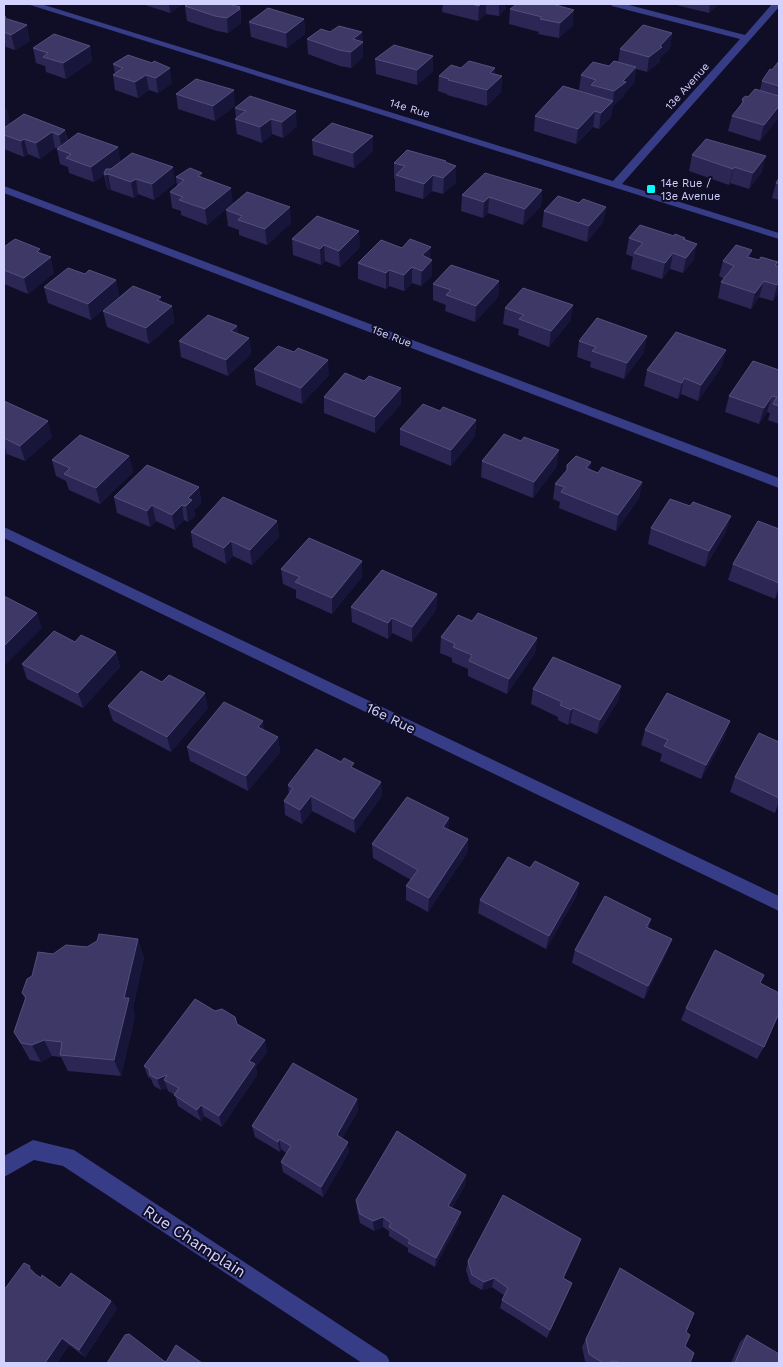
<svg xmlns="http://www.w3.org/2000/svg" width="783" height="1367" viewBox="0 0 783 1367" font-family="'Work Sans',sans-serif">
<rect width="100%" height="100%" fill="#100e26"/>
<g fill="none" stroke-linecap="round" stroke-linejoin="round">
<path fill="#373c86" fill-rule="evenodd" d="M27,4h14l572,177 127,-142 -128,-33 -1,-2h14l120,31 27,-31h7v3l-157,177 157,49v6z
M4,186l775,292v10l-775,-295z
M4,527l775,369v15l-775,-373z
M33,1140l41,10 313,206 3,7h-28l-299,-197 -29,-6 -30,17v-21z"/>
</g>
<path fill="#2b2654" d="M142,4h41l-13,9z
M188,4h52l1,10v9l-13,10 -11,-2 -30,-10 -2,-15z
M443,4h63v4l-7,8 -13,-2 -8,7 -36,-9z
M676,4h42l-9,9 -33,-8z
M510,9l63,16 -14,13 -21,-4 1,-2 -30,-8z
M4,16l2,1v2l24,22 -15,9 -9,-3 -2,2z
M304,19l1,15 -18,14 -36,-11 -2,-15z
M330,32h32l1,25 -12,11 -11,-2 -32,-12 -1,-15z
M672,33l-2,15 -10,10v4l-13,10 -11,-3 -2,14 -10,11 -1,3 -10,9 -2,11 -12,12 -6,-2 -17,17 -42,-13 1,-15 55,-22 -11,-4 2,-15 28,-9 9,-4 2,-13z
M90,46l2,15 -26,18 -20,-7 -1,-6 -9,-3 -3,-15z
M433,56v15l-16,14 -41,-11 -1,-15z
M779,61v56l-19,24 -32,-10 4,-15 9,-11 1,-5 18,-10 2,-9z
M113,64l59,19 -14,10 -9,-3 -11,8 -23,-8 -2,-15 2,-2z
M461,68h34v6l7,2 -1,16 -14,14 -40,-11v-1l-9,-3 1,-15z
M176,94l59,12 -20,15 -37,-12z
M235,108l62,18 -14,12 -11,-4 -10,9 -25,-9 -2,-15 1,-1z
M4,128l61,2 3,11 50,6 2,15 55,21 -21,17 -16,-6 -4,4 -23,-8h-3l-1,-2 -3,-13 -10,7 -25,-9 -1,-6 -8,-3 -3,-15v-1h-2l-15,11 -12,-5 -4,3 -20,-8z
M312,140l61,11 -19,17 -41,-13z
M692,155l70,17 -13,17 -19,-6 -1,2 -40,-14z
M446,161v2l10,3v16l-13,12 -11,-3 -9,8 -28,-8v-12l-1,-1v-15z
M176,177l27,1 30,25 -26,22 -26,-10v-4l-9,-3 -2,-16 7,-6z
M779,178v22l-7,-2 4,-15z
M542,190l-1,16 -18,19 -35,-12 -5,5 -22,-7 1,-16z
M579,203l27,4 -3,15 -16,20 -45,-15 2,-16z
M226,210l65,13 -24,22 -28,-10v-5l-11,-4z
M629,238l55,2 10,19 -11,14 -13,-4 -8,10 -31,-10 2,-12 -7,-3z
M292,239l68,8 -20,20 -15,-6 -4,4 -28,-10z
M4,246v1l37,7 13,19 -26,21 -24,-10z
M752,250l-2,7 9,3 19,2 -1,4 2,1v24l-6,10 -14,-4 -8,12 -33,-11 3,-16 3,-3 -5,-3 4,-15z
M430,259l2,17 -11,10 -9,-3 -8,8 -15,-5 -3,3 -28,-10v-16z
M85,274l31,6 3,16 -28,24 -43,-17 -4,-16z
M499,281l-1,16 -23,25 -30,-11 1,-6 -13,-5v-16z
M162,302l10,4 2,16 -25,22 -42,-17 -4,-16z
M573,305l-3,16 -21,26 -31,-12 1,-6 -16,-5 2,-16z
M237,326l1,8 11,4 2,16 -23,22 -47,-19 -2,-16z
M579,341l65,11 -20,27 -34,-12 1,-5 -14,-5z
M722,366l-24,35 -17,-7 -3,5 -34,-13 3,-16z
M254,369l75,6 -27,29 -46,-19z
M779,370v54l-11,-4 2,-7 -3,-1 -8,12 -34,-12 4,-16z
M324,397l77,7 -26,29 -51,-20z
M4,401l48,36 -27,24 -18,-7 -3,2z
M440,411l36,9 -1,16 -24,30 -51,-21v-16z
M129,456l4,16 -33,32 -31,-14 -3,-9 -10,-5 -4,-16z
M482,461l75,5 -24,32 -52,-21z
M591,462l-1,8 8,3 44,9 -3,16 -23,33 -57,-23 1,-6 -7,-3 2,-15z
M199,487l2,16 -7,7 1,6 -7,6 -4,-2 -9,10 -19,-9 -6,6 -33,-14 -3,-16z
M277,521l2,16 -27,28 -19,-9 -7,8 -33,-17 -2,-15z
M651,528l75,4 -21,35 -57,-23z
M779,529v63l-4,7 -47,-19 5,-16z
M281,569l81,8 -30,37 -36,-16v-8l-13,-6z
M437,594l-1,16 -24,32 -20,-9 -4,6 -36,-17 -1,-15z
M472,621l65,17 -2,15 -28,41 -39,-18v-7l-16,-7v-4l-12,-5 1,-16z
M75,642l41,10 4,15 -37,41 -56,-29 -5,-15z
M621,686l-3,15 -21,33 -27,-11 -2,2 -10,-5v-3l-27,-13 2,-15z
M108,706l100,2 -37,44 -58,-31z
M264,730l14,7 2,15 -32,39 -58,-30 -3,-14z
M645,730l80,6 -24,43 -41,-18 2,-7 -21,-9z
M779,742v63h-1l-3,8 -45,-21 5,-15z
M341,762l40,20 1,14 -27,37 -43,-22 -10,13 -17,-9 -1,-14 5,-7 -1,-9z
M449,818l-1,11 20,10 -1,14 -39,59 -22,-12v-14l5,-6 -38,-22 -1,-14z
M530,868l49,15 -3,14 -30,52 -68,-36 2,-13z
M651,919l-3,9 24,11 -5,13 -23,47 -72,-36 3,-13z
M144,957l-11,51 2,8 -14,60 -53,-5 -7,-14 -9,-1 -11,6 -11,-2 -16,-28 11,-33 -3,-6 10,-17z
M760,983l4,64 -7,12 -76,-39 5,-12z
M237,1024l30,28 -11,15 1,8 -35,52 -18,-11 -3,5 -23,-15 -3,-11 -7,-4 -1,-3 -6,2 -7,-4 -3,-7 -3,-2 -4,-11z
M357,1099l1,12 -16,27 7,14 -26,45 -40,-25 -2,-10 5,-9 -5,-4 -1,3 -25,-15 -3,-11z
M466,1175l-1,10 -13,23 7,14 -24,45 -27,-15v-4l-19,-12v-5l-6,-4 -9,4 -14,-8 -3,-13 -1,-10z
M581,1239l-17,39 5,13 -22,47 -47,-30 2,-8 3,-4 -13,-9 -10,3 -12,-7 -4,-13 2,-9z
M30,1266l7,9 23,13 51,13 6,8 -32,48 -16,-12 -12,18z
M620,1268l66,64 -1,14 5,17h-102l-3,-2 -3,-14z
M747,1335l32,28h-48l9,-21z"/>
<path fill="#18153a" d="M169,4h14l-13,9z
M234,4h6l1,18v1l-13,10 -1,-15 5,-13z
M481,4h5v10l-8,7 1,-15z
M499,4h7v4l-7,8z
M710,4h8l-9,9z
M574,10l-1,15 -14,13 1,-15z
M304,19l1,15 -18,14 -1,-15z
M27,25l3,16 -15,9 -4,-15z
M362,32l1,25 -12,11v-16l2,-13z
M672,33l-2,15 -10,10v4l-13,10 2,-15z
M4,37l2,10 -2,2z
M90,46l2,15 -26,18 -3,-16z
M433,56v15l-16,14v-15z
M636,67l-2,16 -10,11 -1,3 -10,9 -2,11 -12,12 2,-16 12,-11 1,-11z
M170,68l2,15 -14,10 -2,-15z
M495,68l-1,16 -4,-11z
M146,75l3,15 -11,8 -3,-16z
M502,76l-1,16 -14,14v-16z
M234,90l1,16 -20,15 -2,-15z
M779,106v11l-19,24 4,-16z
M7,108l3,16 -6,4v-18z
M296,111l1,15 -14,12 -1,-16z
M595,111l-2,16 -17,17 2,-15z
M271,119l1,15 -10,9 -2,-16z
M65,130l3,15 -6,5 -3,-15z
M52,132l3,16 -15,11 -4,-16z
M373,136v15l-19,17 -1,-15z
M24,139l4,15 -4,3 -3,-16z
M118,147l2,15 -15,12 -1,-1v2l-10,7 -3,-15z
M766,156l-4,16 -13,17 4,-16z
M446,161v15l10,-10v16l-13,12 2,-32z
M173,167l2,16 -21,17 -2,-16z
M734,167l-4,16 -1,2 4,-16z
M202,173l2,16 -6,-13z
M108,174l3,16h-3l-3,-15z
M433,175l-1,16 -9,8 1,-15z
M136,179l2,15 -4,4 -3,-16z
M231,188l2,15 -26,22 -2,-16z
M542,190l-1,16 -18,19 2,-16z
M489,197l-1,16 -5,5 1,-16z
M290,207l1,16 -24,22 -2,-16z
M606,207l-3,15 -16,20 2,-16z
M359,231l1,16 -20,20 -1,-16z
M697,244l-3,15 -11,14 3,-15z
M324,245l1,16 -4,4 -1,-16z
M431,247l-1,15 2,-2v16l-11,10 1,-31z
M40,249l4,14 7,-6 3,16 -26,21 -4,-16 13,-26z
M752,250l-4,16 -1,-9z
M673,253l-3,16 -8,10 3,-16z
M412,267v16l-8,8v-16z
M389,270v16l-3,3v-16z
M116,280l3,16 -28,24 -3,-16z
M499,281l-1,16 -23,25 1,-16z
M764,281l-5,16 -8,12 4,-16z
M779,282v9l-6,10 4,-16z
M161,297l3,16 -7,-13z
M573,305l-3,16 -21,26 2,-16z
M172,306l2,16 -25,22 -3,-16z
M237,326l2,16 -8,-11z
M647,336l-3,16 -20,27 3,-16z
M249,338l2,16 -23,22 -2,-16z
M726,350l-4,16 -24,35 3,-16z
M328,360l1,15 -27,29 -1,-16z
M684,378l-3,16 -3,5 4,-16z
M401,388v16l-26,29v-16z
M772,396l-5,16 -8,12 5,-16z
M476,420l-1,16 -24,30v-16z
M48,421l4,16 -27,24 -5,-15z
M4,444l3,10 -3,2z
M559,450l-2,16 -24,32 1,-16z
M129,456l4,16 -33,32 -4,-16z
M591,462l-2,16 -3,-10z
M642,482l-3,16 -23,33 2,-16z
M199,487l2,16 -7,7 1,6 -7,6 -2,-16 2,-8z
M152,505l4,16 -6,6 -3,-16z
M182,505l2,15 -9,10 -3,-15z
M731,516l-5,16 -21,35 4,-16z
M277,521l2,16 -27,28 -2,-15z
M231,541l2,15 -7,8 -2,-16z
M362,561v16l-30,37v-16z
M779,586v6l-4,7z
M437,594l-1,16 -24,32v-15z
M37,613l5,15 -38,38v-20z
M392,618v15l-4,6v-16z
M537,638l-2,15 -28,41 2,-15z
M116,652l4,15 -37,41 -5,-15z
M621,686l-3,15 -21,33 3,-14z
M205,693l3,15 -37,44 -4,-15z
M573,708l-3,15 -2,2 3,-15z
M263,721l2,15 -7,-9z
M730,721l-5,15 -24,43 5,-14z
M278,737l2,15 -32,39 -2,-15z
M381,782l1,14 -27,37 -1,-14z
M311,796l1,15 -10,13 -2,-14z
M449,818l-1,14 -5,-5z
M468,839l-1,14 -39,59 1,-14z
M579,883l-3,14 -30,52 3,-13z
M138,939l6,18 -11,51 2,8 -14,60 -7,-16 10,-62z
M672,939l-5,13 -23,47 4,-13z
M44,1040l8,16 -11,6 -9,-17z
M265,1040l2,12 -11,15 1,8 -35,52 -3,-11 30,-55z
M167,1075l-3,5 3,8 -6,2 -4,-11z
M357,1099l1,12 -20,35 -1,-11z
M201,1105l3,11 -3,5 -4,-11z
M279,1139l2,10 -1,3 -2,-10z
M348,1142l1,10 -26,45 -2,-10z
M466,1175l-1,10 -18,31 1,-10z
M461,1212l-2,10 -24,45 1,-9z
M383,1217v10l-9,4 -1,-10z
M581,1239l-3,10 -18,37 3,-8z
M30,1266l7,9 -1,2 -7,-9z
M494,1278l-2,9 -10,3 2,-8z
M572,1283l-3,8 -22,47 3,-8z
M111,1301l6,8 -32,48 -6,-7z
M62,1338l7,7 -12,18h-12z"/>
<path fill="#3d3866" stroke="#54507e" d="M188,4h46l-2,1 8,2 -2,1 2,1 -13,9 -12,-2 -30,-10z
M471,4h10l-2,2z
M517,4h35l22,6 -14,13 -20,-4 2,-2 -32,-8z
M268,8l36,11 -18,14 -37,-11z
M4,16l2,1 -2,1 23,7 -16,10 -7,-3z
M643,25l29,8 -12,13 2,1 -13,10 -29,-8z
M339,26l23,6 -9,7 10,3 -12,10 -12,-2 -32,-11 14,-10 9,3z
M54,34l36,12 -27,17 -20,-6 5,-4 -15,-5z
M394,45l39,11 -16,14 -42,-11z
M128,55l24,8 2,-2 16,7 -14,10 -10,-3 -11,7 -22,-7 10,-7 -10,-4z
M469,61l26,7 -5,5 12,3 -15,14 -39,-10 1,-1 -10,-3 12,-11 10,3z
M614,61l22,6 -13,14 3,1 -12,9 -23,-6 5,-5 -15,-5 12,-13 16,4z
M779,61v25l-17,-5 8,-12 2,1z
M196,79l38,11 -21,16 -37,-12z
M563,86l50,15 -12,12 -6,-2 -17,18 -43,-13z
M755,89l24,7v10l-15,19 -32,-9 12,-15 -2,-1 1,-2 3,-2 2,1z
M250,96l46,15 -14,11 -11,-3 -11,8 -25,-8 11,-8 -11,-3z
M24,114l41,16 -6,5 -7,-3 -16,11 -12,-4 -3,2 -17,-6v-7z
M332,123l41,13 -20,17 -41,-13z
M78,133l40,14 -27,20 -25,-9 5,-4 -14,-5z
M706,139l60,17 -13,17 -19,-6 -1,2 -41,-14z
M407,150l39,11 -1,1 11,4 -13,12 -10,-3 -9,9 -28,-9 9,-9 -11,-3z
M132,153l41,14 -21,17 -16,-5 -5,3 -23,-8 -3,1 -1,-2 2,-4h5z
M190,168l12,5 -4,3 33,12 -26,21 -26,-9 4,-3 -13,-5 14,-12 -8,-3z
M485,173l57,17 -17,19 -36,-12 -5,5 -22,-7z
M779,178v6l-3,-1z
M247,192l43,15 -25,22 -27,-9 4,-4 -16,-6z
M558,196l21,7 4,-4 23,8 -17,19 -45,-15z
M317,216l42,15 -20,20 -15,-6 -4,4 -28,-10z
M640,225l34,11 1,-2 10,4 -2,1 14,5 -11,14 -13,-5 -8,10 -31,-10 9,-10 -14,-5z
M15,239l25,10 -3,3 14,5 -27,21 -20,-8v-23z
M410,239l21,8 -9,8 10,5 -10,11 -10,-4 -8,8 -15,-5 -3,3 -28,-10 23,-23 21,8z
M736,245l16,5 -5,7 12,3 2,-3 17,5 -3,3 4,2v15l-2,3 -13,-4 -9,12 -34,-11 13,-16 -11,-5z
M451,265l48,16 -23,25 -30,-11 5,-5 -18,-6z
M68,268l17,6 4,-4 27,10 -28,24 -44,-17z
M133,286l28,11 -4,3 15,6 -26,22 -43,-17z
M523,288l50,17 -22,26 -32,-12 5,-4 -19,-7z
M208,315l29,11 -6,5 18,7 -23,22 -47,-19z
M597,318l50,18 -20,27 -35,-12 4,-4 -17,-6z
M676,332l50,18 -25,35 -17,-7 -2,5 -35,-13z
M278,346l16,6 4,-4 30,12 -27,28 -47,-19z
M753,361l26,9v36l-6,-2 4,-7 -5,-1 -8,12 -35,-12z
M345,373l19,8 5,-5 32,12 -26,29 -51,-20z
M4,401l44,20 -28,25 -16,-8z
M423,404l17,7 3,-4 33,13 -25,30 -51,-21z
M504,434l17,7 3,-4 35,13 -25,32 -52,-21z
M80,435l49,21 -33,32 -32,-14 6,-6 -18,-8z
M576,456l15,6 -5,6 12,5 4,-6 40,15 -24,33 -57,-23 4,-5 -10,-3 12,-14v-5z
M147,465l52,22 -11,11 4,2 -6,6 -4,-1 -10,10 -20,-10 -5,6 -33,-14z
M223,497l54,24 -27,29 -19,-9 -7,7 -33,-16z
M670,499l20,7 3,-4 38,14 -22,35 -58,-23z
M758,521l21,8v54l-46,-19z
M309,538l53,23 -30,37 -37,-16 5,-5 -19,-8z
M382,570l55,24 -25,33 -20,-9 -4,5 -37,-16z
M4,596l33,17 -33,33z
M478,613l59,25 -28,41 -40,-18 3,-6 -19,-8 2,-3 -14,-7 17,-22 14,6z
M54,631l21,11 6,-7 35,17 -38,41 -56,-29z
M553,657l68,29 -21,34 -27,-12 -2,2 -11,-5 2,-3 -29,-13z
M141,671l21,11 7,-7 36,18 -38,44 -59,-31z
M667,693l63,28 -24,44 -42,-19 4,-6 -23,-10z
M224,702l39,19 -5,6 20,10 -32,39 -59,-29z
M759,733l20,9v56l-44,-21z
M316,749l25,13 3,-4 10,5 -3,4 30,15 -27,37 -43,-23 -11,14 -16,-9 9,-13 -5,-3z
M407,797l42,21 -6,9 25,12 -39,59 -23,-12 12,-16 -46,-26z
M508,857l22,11 5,-7 44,22 -30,53 -69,-36z
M605,896l46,23 -5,8 26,12 -24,47 -73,-36z
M99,934l39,5 -14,59h5l-15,62 -54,-5 2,-13 -18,-2 -12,5 -11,-2 -7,-11 12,-35 -4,-4 5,-14 5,-3 6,-24 15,2 13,-9 21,2 10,-6z
M715,950l49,25 -4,8 19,10v20l-15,34 -78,-39z
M195,999l20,12 7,-2 13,8 2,7 28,16 -16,21 6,3 -36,52 -18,-11 -4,5 -23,-15 5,-7 -15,-8 3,-5 -10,4 -7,-4 -1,-6 -5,-3z
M293,1063l64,36 -20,36 11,7 -27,45 -40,-25 10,-16 -12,-7 -1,3 -26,-16z
M397,1131l69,44 -18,31 13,6 -25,46 -28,-15 2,-3 -21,-13 2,-4 -8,-6 -10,4 -13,-7 -4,-14z
M503,1195l78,44 -18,39 9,5 -22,47 -48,-30 6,-12 -14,-10 -10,4 -12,-7 -4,-14z
M24,1263l6,3 -1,2 6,6 6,4 1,-3 18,13 11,-15 40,28 -32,49 -17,-12 -17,25h-41v-73z
M620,1268l74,45 -8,19 4,3 -5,11 9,7 -4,10h-70l-5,-2 -9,2h-3l-14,-9 -3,-15z
M129,1334l35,27 2,1 10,-17 26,18h-95l18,-28z
M747,1335l32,19v9h-44z"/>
<rect fill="#00fcfd" stroke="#100e26" stroke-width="2" x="646" y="184" width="10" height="10" rx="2.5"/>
<g text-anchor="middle" stroke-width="4" stroke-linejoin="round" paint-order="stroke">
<g font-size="11" fill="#d3d2ff" stroke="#100e26">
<text transform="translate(687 86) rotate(-48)" y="4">13e Avenue</text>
<text transform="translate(410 108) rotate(17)" y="4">14e Rue</text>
<text transform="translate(392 336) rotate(21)" y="4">15e Rue</text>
</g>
<g font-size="11" fill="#d3d2ff" stroke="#100e26" text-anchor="start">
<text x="661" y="187">14e Rue /<tspan x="661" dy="13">13e Avenue</tspan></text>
</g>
<g font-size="14" fill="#d3d2ff" stroke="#100e26">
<text transform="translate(391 718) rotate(26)" y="5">16e Rue</text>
</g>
<g font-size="16" fill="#d3d2ff" stroke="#100e26">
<text transform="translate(195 1241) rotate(33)" y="6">Rue Champlain</text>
</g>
</g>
<rect width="783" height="1367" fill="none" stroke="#d3d2ff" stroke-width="10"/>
</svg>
